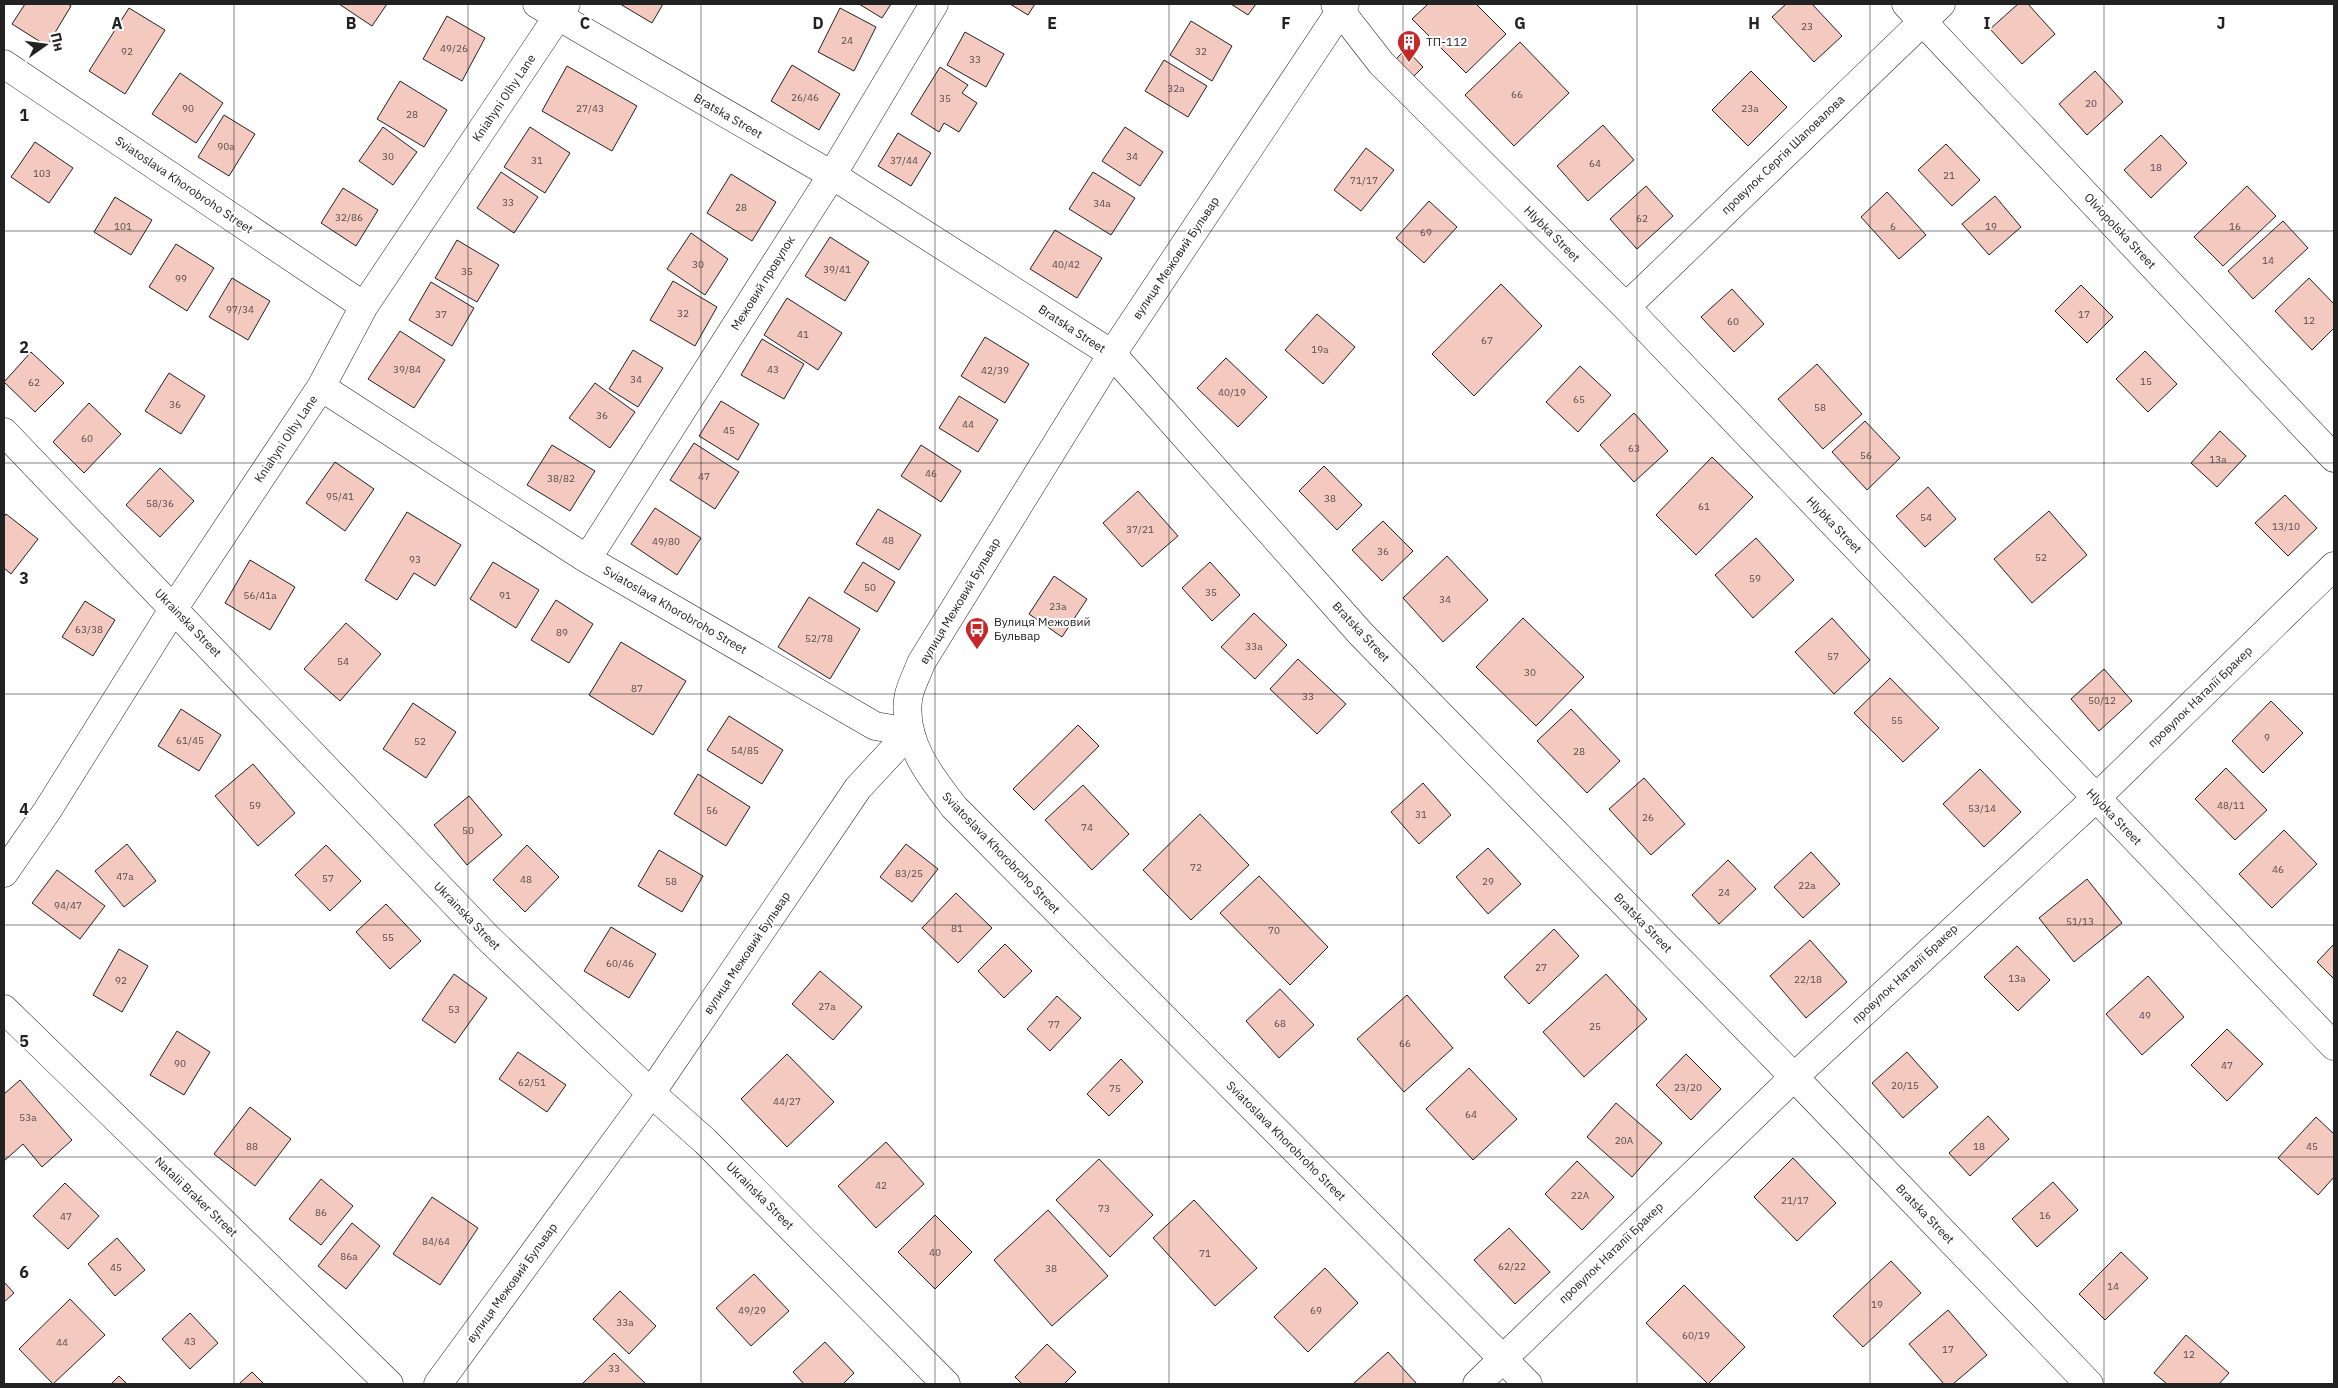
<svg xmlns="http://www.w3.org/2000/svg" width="2338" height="1388" viewBox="0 0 2338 1388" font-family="'IBM Plex Sans',sans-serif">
<rect width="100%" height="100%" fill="#fff"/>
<path fill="#f3c9c0" stroke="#222" d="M25,4h43l3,2 -24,40 -35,-22z
M339,4h48l-15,22z
M620,4h43l-11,19z
M859,4h32l-9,14z
M1010,4h25l-7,11z
M1231,4h25l-8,11z
M1428,4h48l30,30 -40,39 -54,-54z
M1786,4h26l30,32 -28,26 -42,-45z
M2018,4h10l27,30 -33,30 -32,-35z
M129,8l36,22 -40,64 -36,-23z
M840,8l36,19 -22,44 -36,-19z
M447,16l38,22 -23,43 -39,-22z
M1191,21l41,25 -20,35 -42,-26z
M965,32l39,22 -18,33 -39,-22z
M1520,42l49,51 -55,53 -49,-51z
M1406,49l17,18 -11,11 -17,-18z
M1164,60l43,26 -19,31 -43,-26z
M792,65l48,29 -21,36 -48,-29z
M567,66l70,40 -25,45 -70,-40z
M940,67l28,18 -6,8 15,10 -18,29 -15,-9 -5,9 -28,-18z
M1751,71l36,36 -39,39 -36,-36z
M2095,71l28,31 -36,33 -28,-31z
M180,73l43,30 -27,40 -44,-29z
M400,81l47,29 -23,37 -47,-28z
M224,115l31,19 -26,42 -31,-19z
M1603,125l31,35 -46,41 -31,-35z
M383,127l34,25 -24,33 -34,-24z
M530,127l40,26 -25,40 -41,-26z
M1125,127l38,25 -23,34 -38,-25z
M898,133l33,20 -20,33 -33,-20z
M2161,135l26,28 -36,35 -27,-28z
M35,142l38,26 -24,35 -38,-26z
M1946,144l34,36 -28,26 -34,-36z
M1366,148l28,22 -33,41 -27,-21z
M501,172l37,25 -24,36 -37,-25z
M1093,172l42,26 -24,37 -42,-26z
M731,174l45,28 -24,39 -45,-28z
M1646,186l27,30 -36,33 -27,-30z
M2247,186l29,30 -53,50 -29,-29z
M343,188l35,22 -22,36 -35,-23z
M1887,192l39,43 -27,24 -38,-42z
M1995,196l26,31 -32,28 -27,-31z
M115,197l37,23 -21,35 -37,-23z
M1429,201l28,26 -33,36 -28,-25z
M2283,221l25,27 -55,51 -25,-28z
M1055,230l47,28 -25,40 -47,-29z
M691,233l37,26 -23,36 -38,-26z
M830,237l39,25 -24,39 -40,-25z
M457,240l42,25 -22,37 -42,-24z
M176,244l38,24 -27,43 -38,-24z
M232,278l38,23 -22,39 -39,-23z
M2309,278l25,26v24l-22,22 -37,-39z
M673,281l44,26 -22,39 -45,-26z
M431,282l43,26 -22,38 -43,-26z
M1501,284l41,42 -68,70 -42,-42z
M2081,285l32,32 -26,26 -32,-32z
M1732,289l32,35 -30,28 -33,-35z
M787,298l55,35 -24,37 -54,-35z
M1317,314l38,33 -32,37 -38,-34z
M400,331l45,29 -31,48 -46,-29z
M985,337l44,27 -24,39 -44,-27z
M762,339l42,25 -20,35 -43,-24z
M633,350l30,18 -25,39 -29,-18z
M2145,351l32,33 -29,28 -32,-33z
M31,352l33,31 -29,29 -31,-30z
M1226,358l41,39 -29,30 -41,-39z
M1817,364l45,50 -39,35 -45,-50z
M1580,366l31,29 -33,37 -32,-30z
M169,373l36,23 -24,38 -36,-23z
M595,383l40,29 -25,36 -41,-30z
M959,396l39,24 -20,32 -39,-24z
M721,401l38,23 -21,36 -39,-24z
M89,403l32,31 -37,39 -31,-31z
M1634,413l34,38 -34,31 -34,-37z
M1865,421l35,37 -33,32 -35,-38z
M2220,431l26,25 -29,31 -26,-24z
M694,443l45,29 -24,37 -45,-29z
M552,445l43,26 -25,40 -43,-26z
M921,445l40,26 -20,31 -40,-26z
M1712,457l41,40 -57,58 -40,-40z
M335,462l39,27 -29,42 -39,-28z
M1324,466l38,39 -25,25 -38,-39z
M160,468l34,33 -34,36 -34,-32z
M1928,487l28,32 -31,28 -29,-31z
M1138,491l40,45 -36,31 -39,-44z
M2285,495l32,33 -29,28 -33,-33z
M655,508l46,30 -24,37 -46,-31z
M878,509l43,26 -22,35 -43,-26z
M2049,511l38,44 -55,48 -38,-44z
M407,512l54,33 -26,41 -21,-13 -17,27 -32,-20z
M6,514l32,25 -27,35 -7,-6v-51z
M1383,521l30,30 -31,30 -30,-31z
M1756,538l38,42 -41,38 -38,-43z
M1447,556l41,44 -45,42 -40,-44z
M250,560l45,27 -25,43 -45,-27z
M493,562l46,28 -23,38 -46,-29z
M863,562l32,20 -18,30 -33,-20z
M1210,562l30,33 -28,26 -30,-33z
M1054,576l33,23 -25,38 -33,-23z
M809,597l51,32 -30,50 -52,-32z
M556,600l37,24 -24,39 -38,-23z
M85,601l30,19 -22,36 -31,-19z
M1254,613l33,32 -32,34 -34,-32z
M1523,618l61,59 -48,49 -60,-59z
M1832,618l38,42 -36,34 -39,-42z
M346,623l35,31 -41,47 -36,-32z
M621,642l65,39 -33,54 -64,-40z
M1298,659l48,45 -29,30 -47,-45z
M2104,669l28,32 -33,30 -28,-32z
M1890,678l49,50 -36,34 -49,-49z
M2271,701l32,32 -40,40 -31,-32z
M413,703l43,29 -30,46 -43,-29z
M181,709l40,26 -22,36 -41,-25z
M1571,709l49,52 -33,32 -50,-52z
M729,716l54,34 -21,34 -55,-34z
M1078,725l21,21 -65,64 -21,-21z
M253,764l42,49 -37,33 -43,-50z
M2226,768l41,42 -32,30 -40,-41z
M1980,769l41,43 -37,35 -41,-43z
M698,774l52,33 -24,39 -52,-32z
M1644,778l41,46 -34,31 -42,-46z
M1423,783l28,32 -32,29 -28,-32z
M1083,785l46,49 -37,36 -47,-50z
M469,796l33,39 -35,30 -33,-40z
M1200,814l49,51 -58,55 -48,-50z
M2284,830l33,34 -45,44 -33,-34z
M127,844l29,37 -32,26 -29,-36z
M906,844l32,25 -26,33 -32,-25z
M326,845l35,36 -31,30 -35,-36z
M527,845l32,32 -34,35 -32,-32z
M1488,848l33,36 -33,30 -32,-37z
M659,850l44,26 -21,36 -44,-26z
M1811,852l29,32 -37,34 -29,-31z
M1728,860l28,29 -37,35 -27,-29z
M57,870l48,36 -25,33 -48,-36z
M1259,876l69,71 -38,38 -70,-72z
M2087,879l35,44 -48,39 -35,-44z
M956,893l36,35 -34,35 -36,-35z
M386,904l35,37 -31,28 -34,-37z
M611,927l45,27 -27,44 -45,-27z
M1554,929l25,27 -50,48 -25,-27z
M1810,940l37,42 -41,36 -36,-42z
M1005,944l27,27 -28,27 -26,-27z
M2334,944v35l-17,-17z
M2017,946l33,34 -32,31 -34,-34z
M119,949l29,17 -26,46 -29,-17z
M820,971l42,36 -29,33 -41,-36z
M454,974l33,24 -32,45 -33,-23z
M1606,974l41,45 -63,58 -41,-45z
M2148,976l36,41 -42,38 -36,-41z
M1280,989l34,36 -35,33 -33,-37z
M1407,995l46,53 -49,44 -47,-53z
M1057,996l24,22 -31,33 -23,-22z
M2227,1029l36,35 -36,37 -36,-36z
M177,1031l33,21 -26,43 -34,-20z
M518,1052l48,33 -19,27 -48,-33z
M1907,1052l31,35 -35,31 -31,-35z
M787,1054l47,48 -47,45 -46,-48z
M1686,1054l35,35 -30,31 -35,-35z
M1121,1059l22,23 -34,34 -22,-22z
M1469,1068l48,51 -44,41 -47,-51z
M20,1080l52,60 -30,27 -19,-23 -19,17v-67z
M1616,1103l46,40 -30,34 -45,-40z
M250,1107l41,32 -36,47 -41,-32z
M1988,1116l21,23 -39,37 -21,-23z
M2316,1117l18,17v43l-16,18 -40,-37z
M886,1142l38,42 -48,44 -38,-42z
M1793,1158l43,45 -39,38 -43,-44z
M1099,1159l54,56 -43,42 -54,-57z
M1577,1161l37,36 -32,33 -37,-36z
M321,1179l32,27 -32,39 -32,-26z
M2053,1182l25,28 -41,37 -25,-28z
M65,1183l34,33 -31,33 -35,-33z
M432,1197l46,31 -38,57 -47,-31z
M1194,1200l63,68 -42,38 -62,-68z
M1048,1210l60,66 -56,50 -58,-66z
M935,1215l37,37 -37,37 -37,-37z
M352,1223l28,23 -34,43 -28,-23z
M1509,1228l41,44 -35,32 -41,-44z
M117,1238l28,32 -30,26 -27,-32z
M2121,1252l27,26 -43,42 -26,-26z
M1891,1261l30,32 -58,54 -30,-31z
M1325,1268l33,35 -50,49 -34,-35z
M754,1274l35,37 -38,35 -35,-38z
M4,1282l10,11 -10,9z
M1684,1285l61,62 -37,37 -62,-61z
M620,1291l36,35 -27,28 -36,-35z
M70,1299l35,36 -52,49 -34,-35z
M1948,1310l39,45 -34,29h-9l-35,-40z
M190,1313l28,30 -28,26 -28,-30z
M2186,1335l43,38 -10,11h-52l-13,-11z
M825,1342l29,31 -11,11h-39l-11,-12z
M1047,1344l29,28 -12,12h-42l-7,-7z
M1388,1352l29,32h-64z
M614,1353l32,31h-64z
M252,1372l12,12h-25z
M119,1376l8,8h-16z"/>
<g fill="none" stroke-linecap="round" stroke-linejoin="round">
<g stroke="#222" stroke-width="29">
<path id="street" d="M537,4l295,171 280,179 249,280 433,443 295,307
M1335,4l46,59 245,244 708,739
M1906,4l428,454
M4,64l360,242
M1626,307l315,-303
M321,387l266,172 288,167 35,6
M4,432l484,506 163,155 54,48 241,243
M587,559l245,-384 102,-171
M4,873l43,-62 127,-203 147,-221 43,-81 202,-302
M4,1009l385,375
M438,1384l213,-291 207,-305 52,-56
M1477,1384l317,-307 302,-279 238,-232"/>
</g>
<g stroke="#222" stroke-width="29">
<path id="secondary" d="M1345,4l-233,350 -191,309c-4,12 -12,25 -13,37 -5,42 22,76 46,107l574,577"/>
</g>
<use href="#street" stroke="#fff" stroke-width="28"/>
<use href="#secondary" stroke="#fff" stroke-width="28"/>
</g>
<path fill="none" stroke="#222" stroke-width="1" stroke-opacity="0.55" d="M234,4v1380M468,4v1380M701,4v1380M935,4v1380M1169,4v1380M1403,4v1380M1637,4v1380M1870,4v1380M2104,4v1380M4,231h2330M4,463h2330M4,694h2330M4,925h2330M4,1157h2330"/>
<defs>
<g id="building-pin" transform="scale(1.25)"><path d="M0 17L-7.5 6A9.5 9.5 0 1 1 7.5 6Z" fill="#c62828" stroke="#fff"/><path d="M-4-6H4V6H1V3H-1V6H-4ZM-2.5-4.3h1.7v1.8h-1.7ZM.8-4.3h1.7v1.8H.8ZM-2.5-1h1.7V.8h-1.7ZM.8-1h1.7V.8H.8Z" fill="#fff"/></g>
<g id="bus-pin" transform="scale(1.25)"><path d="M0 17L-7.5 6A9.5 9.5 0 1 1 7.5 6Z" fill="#c62828" stroke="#fff"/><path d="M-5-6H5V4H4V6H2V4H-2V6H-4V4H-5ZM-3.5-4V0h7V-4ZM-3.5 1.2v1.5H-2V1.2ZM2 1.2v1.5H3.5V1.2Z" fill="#fff"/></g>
</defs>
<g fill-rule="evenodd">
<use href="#building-pin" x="1409" y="42"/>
<use href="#bus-pin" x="977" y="629"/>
</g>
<g text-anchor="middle" stroke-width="4" stroke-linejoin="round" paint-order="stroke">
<g font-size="10" fill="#564c4a">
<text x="1807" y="30">23</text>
<text x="847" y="44">24</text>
<text x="454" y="52">49/26</text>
<text x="127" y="55">92</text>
<text x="1201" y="55">32</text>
<text x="975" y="63">33</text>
<text x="1176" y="92">32а</text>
<text x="1517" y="98">66</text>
<text x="805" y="101">26/46</text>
<text x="945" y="102">35</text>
<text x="2091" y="107">20</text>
<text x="188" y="112">90</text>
<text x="590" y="112">27/43</text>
<text x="1750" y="112">23а</text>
<text x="412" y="118">28</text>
<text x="226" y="150">90а</text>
<text x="388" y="160">30</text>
<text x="1132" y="160">34</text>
<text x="537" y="164">31</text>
<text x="904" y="164">37/44</text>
<text x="1595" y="167">64</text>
<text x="2156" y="171">18</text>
<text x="42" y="177">103</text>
<text x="1949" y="179">21</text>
<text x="1364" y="184">71/17</text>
<text x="508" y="206">33</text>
<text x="1102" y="207">34а</text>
<text x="741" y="211">28</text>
<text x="349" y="221">32/86</text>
<text x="1642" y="222">62</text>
<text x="123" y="230">101</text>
<text x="1893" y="230">6</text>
<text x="1991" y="230">19</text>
<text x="2235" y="230">16</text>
<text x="1426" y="236">69</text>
<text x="2268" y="264">14</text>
<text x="698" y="268">30</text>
<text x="1066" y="268">40/42</text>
<text x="837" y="273">39/41</text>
<text x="467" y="275">35</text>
<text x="181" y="282">99</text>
<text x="240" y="313">97/34</text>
<text x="683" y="317">32</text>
<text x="441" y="318">37</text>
<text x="2084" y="318">17</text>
<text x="2309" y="324">12</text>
<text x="1733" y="325">60</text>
<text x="803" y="338">41</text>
<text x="1487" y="344">67</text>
<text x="1320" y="353">19а</text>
<text x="407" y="373">39/84</text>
<text x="773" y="373">43</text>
<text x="995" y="374">42/39</text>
<text x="636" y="383">34</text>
<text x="2146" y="385">15</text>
<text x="34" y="386">62</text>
<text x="1232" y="396">40/19</text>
<text x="1579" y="403">65</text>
<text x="175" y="408">36</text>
<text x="1820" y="411">58</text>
<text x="602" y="419">36</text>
<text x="968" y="428">44</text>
<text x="729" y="434">45</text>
<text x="87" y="442">60</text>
<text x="1634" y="452">63</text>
<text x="1866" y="459">56</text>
<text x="2218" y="463">13а</text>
<text x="931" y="477">46</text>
<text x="704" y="480">47</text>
<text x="561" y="482">38/82</text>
<text x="340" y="500">95/41</text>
<text x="1330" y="502">38</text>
<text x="160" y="507">58/36</text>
<text x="1704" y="510">61</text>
<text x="1926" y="521">54</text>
<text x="2286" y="530">13/10</text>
<text x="1140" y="533">37/21</text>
<text x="888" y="544">48</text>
<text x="666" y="545">49/80</text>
<text x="1383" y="555">36</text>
<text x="2041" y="561">52</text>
<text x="415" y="563">93</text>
<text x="1755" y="582">59</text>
<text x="870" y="591">50</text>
<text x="1211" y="596">35</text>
<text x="260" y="599">56/41а</text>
<text x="505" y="599">91</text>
<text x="1445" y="603">34</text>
<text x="1058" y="610">23а</text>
<text x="89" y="633">63/38</text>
<text x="562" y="636">89</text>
<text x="819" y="642">52/78</text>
<text x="1254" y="650">33а</text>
<text x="1833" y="660">57</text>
<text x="343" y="665">54</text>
<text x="1530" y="676">30</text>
<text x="637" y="692">87</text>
<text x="1308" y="700">33</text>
<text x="2102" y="704">50/12</text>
<text x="1897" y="724">55</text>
<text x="2267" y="741">9</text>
<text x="190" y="744">61/45</text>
<text x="420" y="745">52</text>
<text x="745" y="754">54/85</text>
<text x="1579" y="755">28</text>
<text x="255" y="809">59</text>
<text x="2231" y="809">48/11</text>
<text x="1982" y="812">53/14</text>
<text x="712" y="814">56</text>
<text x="1421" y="818">31</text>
<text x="1648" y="821">26</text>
<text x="1087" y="831">74</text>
<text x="468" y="834">50</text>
<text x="1196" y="871">72</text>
<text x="2278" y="873">46</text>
<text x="909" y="877">83/25</text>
<text x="125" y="880">47а</text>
<text x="328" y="882">57</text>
<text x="526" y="883">48</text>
<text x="671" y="885">58</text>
<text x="1488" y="885">29</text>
<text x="1807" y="889">22а</text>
<text x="1724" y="896">24</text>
<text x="68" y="909">94/47</text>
<text x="2080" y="925">51/13</text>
<text x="957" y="932">81</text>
<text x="1274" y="934">70</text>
<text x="388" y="941">55</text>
<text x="620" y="967">60/46</text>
<text x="1541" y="971">27</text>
<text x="2017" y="982">13а</text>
<text x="1808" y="983">22/18</text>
<text x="121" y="984">92</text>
<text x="827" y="1010">27а</text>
<text x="454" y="1013">53</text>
<text x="2145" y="1019">49</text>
<text x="1280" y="1027">68</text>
<text x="1054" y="1028">77</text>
<text x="1595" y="1030">25</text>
<text x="1405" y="1047">66</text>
<text x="180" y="1067">90</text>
<text x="2227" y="1069">47</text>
<text x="532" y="1086">62/51</text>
<text x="1905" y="1089">20/15</text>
<text x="1688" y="1091">23/20</text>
<text x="1115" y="1092">75</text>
<text x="787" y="1105">44/27</text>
<text x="1471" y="1118">64</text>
<text x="28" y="1121">53а</text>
<text x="1624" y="1144">20А</text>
<text x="252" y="1150">88</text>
<text x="1979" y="1150">18</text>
<text x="2312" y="1150">45</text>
<text x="881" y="1189">42</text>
<text x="1580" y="1199">22А</text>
<text x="1795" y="1204">21/17</text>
<text x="1104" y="1212">73</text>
<text x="321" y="1216">86</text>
<text x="2045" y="1219">16</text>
<text x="66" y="1220">47</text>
<text x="436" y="1245">84/64</text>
<text x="935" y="1256">40</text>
<text x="1205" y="1257">71</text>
<text x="349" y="1260">86а</text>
<text x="1512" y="1270">62/22</text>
<text x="116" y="1271">45</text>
<text x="1051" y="1272">38</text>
<text x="2113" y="1290">14</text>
<text x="1877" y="1308">19</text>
<text x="752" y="1314">49/29</text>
<text x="1316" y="1314">69</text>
<text x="625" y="1326">33а</text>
<text x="1696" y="1339">60/19</text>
<text x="190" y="1345">43</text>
<text x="62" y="1346">44</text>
<text x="1948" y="1353">17</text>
<text x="2189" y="1358">12</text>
<text x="614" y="1372">33</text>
</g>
<g font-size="12" fill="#222" stroke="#fff" text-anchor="start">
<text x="1426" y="46">ТП-112</text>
<text x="994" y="626">Вулиця Межовий<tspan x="994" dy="14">Бульвар</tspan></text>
</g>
<g font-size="12" fill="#222" stroke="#fff">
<text transform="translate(504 98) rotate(-56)" y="4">Kniahyni Olhy Lane</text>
<text transform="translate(728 116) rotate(30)" y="4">Bratska Street</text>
<text transform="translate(1783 155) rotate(-44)" y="4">провулок Сергія Шаповалова</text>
<text transform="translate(184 185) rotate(34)" y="4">Sviatoslava Khorobroho Street</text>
<text transform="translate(2120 231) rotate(47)" y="4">Olviopolska Street</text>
<text transform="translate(1552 234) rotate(45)" y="4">Hlybka Street</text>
<text transform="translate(1176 258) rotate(-56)" y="4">вулиця Межовий Бульвар</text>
<text transform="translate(763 283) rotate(-58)" y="4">Межовий провулок</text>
<text transform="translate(1072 329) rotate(33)" y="4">Bratska Street</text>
<text transform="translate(286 439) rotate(-56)" y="4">Kniahyni Olhy Lane</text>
<text transform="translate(1834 525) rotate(46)" y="4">Hlybka Street</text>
<text transform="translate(960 601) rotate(-59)" y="4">вулиця Межовий Бульвар</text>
<text transform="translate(675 610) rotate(30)" y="4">Sviatoslava Khorobroho Street</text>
<text transform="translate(188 623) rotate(46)" y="4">Ukrainska Street</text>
<text transform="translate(1361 632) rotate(47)" y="4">Bratska Street</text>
<text transform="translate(2200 697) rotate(-44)" y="4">провулок Наталії Бракер</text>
<text transform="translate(2114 817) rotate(46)" y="4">Hlybka Street</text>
<text transform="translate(1001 853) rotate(46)" y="4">Sviatoslava Khorobroho Street</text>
<text transform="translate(467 916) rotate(46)" y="4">Ukrainska Street</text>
<text transform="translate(1643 923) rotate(46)" y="4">Bratska Street</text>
<text transform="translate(747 953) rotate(-56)" y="4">вулиця Межовий Бульвар</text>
<text transform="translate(1905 974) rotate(-43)" y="4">провулок Наталії Бракер</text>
<text transform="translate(1286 1141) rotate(45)" y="4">Sviatoslava Khorobroho Street</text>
<text transform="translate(760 1196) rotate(45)" y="4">Ukrainska Street</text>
<text transform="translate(196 1197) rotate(44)" y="4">Natalii Braker Street</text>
<text transform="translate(1925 1214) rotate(46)" y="4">Bratska Street</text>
<text transform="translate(1611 1253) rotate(-44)" y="4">провулок Наталії Бракер</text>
<text transform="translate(512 1283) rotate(-54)" y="4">вулиця Межовий Бульвар</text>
</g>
</g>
<g font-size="16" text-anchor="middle" font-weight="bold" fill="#222" stroke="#fff" stroke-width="4" stroke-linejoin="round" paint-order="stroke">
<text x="117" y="29">A</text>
<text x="351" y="29">B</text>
<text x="585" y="29">C</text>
<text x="818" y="29">D</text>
<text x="1052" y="29">E</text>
<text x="1286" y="29">F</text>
<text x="1520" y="29">G</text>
<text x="1754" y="29">H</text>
<text x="1987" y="29">I</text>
<text x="2221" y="29">J</text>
<text x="24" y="121">1</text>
<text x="24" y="353">2</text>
<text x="24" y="584">3</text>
<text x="24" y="815">4</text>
<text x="24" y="1047">5</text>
<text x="24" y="1278">6</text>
</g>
<rect width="2338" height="1388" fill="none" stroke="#222222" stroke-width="10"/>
<g transform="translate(45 45) rotate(76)" stroke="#ffffff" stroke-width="4" paint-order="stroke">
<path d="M0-4L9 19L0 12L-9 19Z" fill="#222222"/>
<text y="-8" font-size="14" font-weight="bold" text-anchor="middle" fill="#222222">Пн</text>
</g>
</svg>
